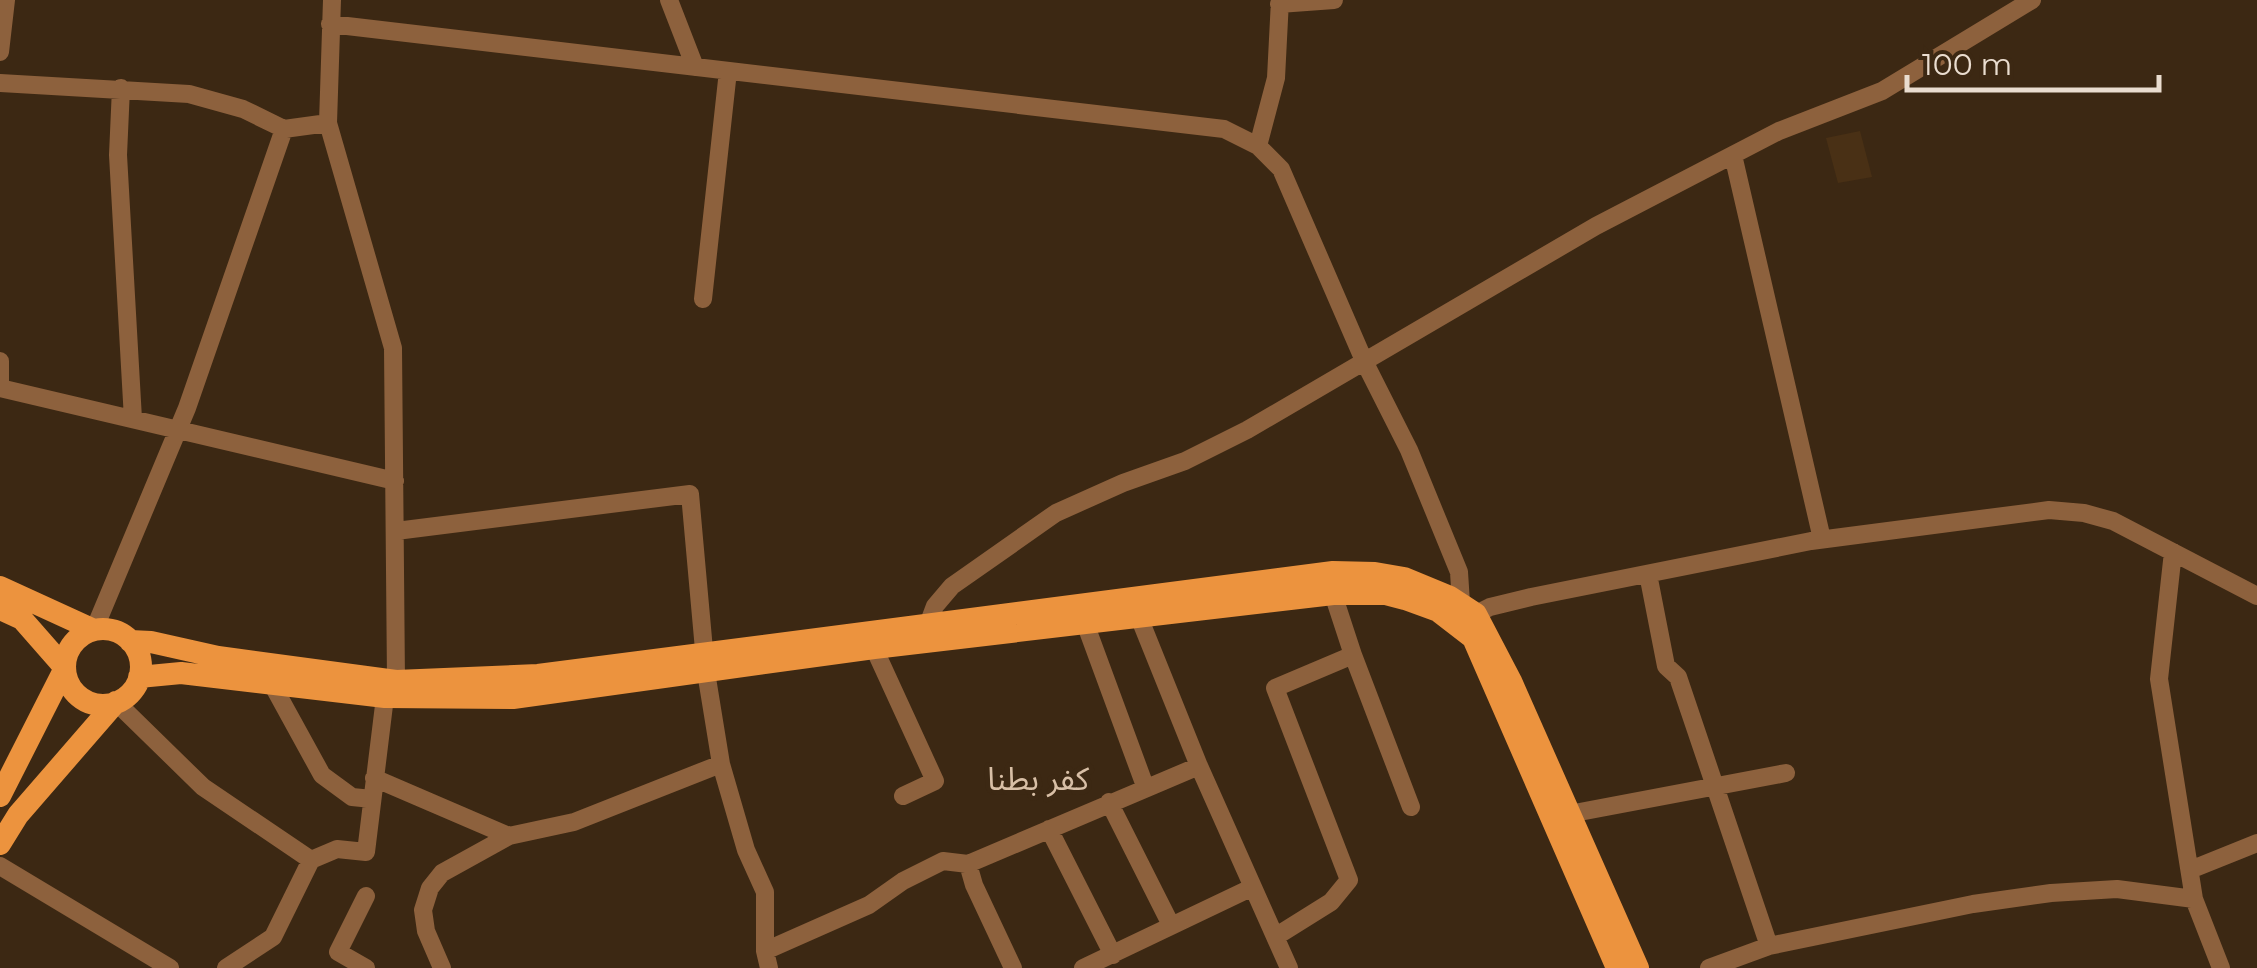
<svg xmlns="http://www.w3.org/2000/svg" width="2257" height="968" viewBox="0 0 2257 968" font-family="Montserrat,'Noto Sans Arabic',sans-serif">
<rect width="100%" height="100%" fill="#3c2813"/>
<path fill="#493015" d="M1860,131l12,46 -34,6 -12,-45z"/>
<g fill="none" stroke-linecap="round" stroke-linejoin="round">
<path stroke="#8d613d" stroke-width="18" d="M669,0l26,67
M1279,4l55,-4
M330,24l894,105 34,17 23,23 84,194 44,87 50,122 2,31
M0,52l6,-52
M0,83l189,11 54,15 41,20 44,-6
M121,88l-3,67 15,264
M1258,146l18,-68 4,-78
M1733,155l89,384
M703,299l25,-228
M0,361v27
M0,388l395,93
M396,531l294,-37 16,178 15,92 25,86 19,42v59l4,17
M2173,552l-14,127 35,220 27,69
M1648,574l18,92 12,11 91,269
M1476,614l14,-7 41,-10 280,-56 238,-31 35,3 29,8 144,75
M1139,617l60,149 90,202
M929,622l6,-16 17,-20 104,-73 67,-30 62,-22 62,-31 349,-204 183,-95 103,-40 150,-91
M1085,623l60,163
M94,630l93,-222 97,-279
M874,648l61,133 -32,15
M1353,655l58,152
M272,684l50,91 30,22 20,2
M116,702l87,85 108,73
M374,778l135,58
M1109,802l62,123
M1569,814l217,-41
M1049,829l64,126
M968,864l6,21 39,83
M0,866l170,102
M2190,870l67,-27
M366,896l-28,56 28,16
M1275,937l56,-35 18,-22 -74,-192 78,-33 -20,-61
M765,951l104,-46 34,-24 40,-20 25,3 231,-98
M226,968l47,-31 38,-77 26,-11 29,3 19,-155 11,-16 -3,-333 -65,-225 4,-123
M442,968l-16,-37 -3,-21 7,-22 12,-15 67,-37 65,-14 147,-58
M1083,968l170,-81
M1709,968l60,-22 204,-42 78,-11 66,-4 77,10"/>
<path stroke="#ec933e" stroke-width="22" d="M0,587l94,43
M0,609l22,10 43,49 -65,128
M65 667a38 38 0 1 1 76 0a38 38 0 1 1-76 0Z
M130,641l21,1 67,15 178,24 142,-6 795,-103 42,1 29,5 46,19 26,17 35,67 127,287
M139,677l42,-4 204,24 128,1 361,-50 459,-54h53l19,5 33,12 35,27 144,330
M0,844l18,-29 98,-113"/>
</g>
<g text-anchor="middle" stroke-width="10" stroke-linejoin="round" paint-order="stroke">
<g font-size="32" fill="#d8bfa6" stroke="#3c2813">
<text x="1038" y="790">كفر بطنا</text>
</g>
</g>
<path d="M1907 75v15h252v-15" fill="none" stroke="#eaddd0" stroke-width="5"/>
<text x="1922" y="75" font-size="30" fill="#eaddd0" stroke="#3c2813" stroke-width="8" paint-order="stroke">100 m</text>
</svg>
